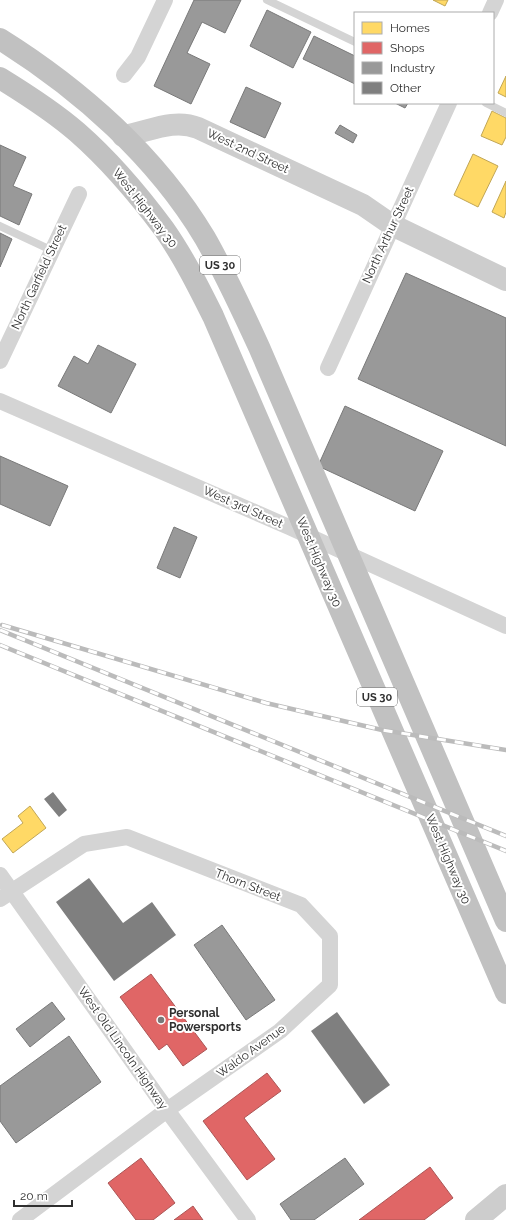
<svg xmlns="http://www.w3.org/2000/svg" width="506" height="1220" viewBox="0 0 506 1220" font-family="Raleway,sans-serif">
<rect width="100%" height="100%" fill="#fff"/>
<path fill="#ffd966" stroke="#c1a656" d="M433,0h15l-3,6z
M506,76v21l-8,-4z
M492,111l14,7v19l-4,8 -21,-9z
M473,154l25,12 -20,41 -24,-12z
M506,181v31l-2,6 -12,-6z
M30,806l16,22 -33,25 -11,-14 21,-16 -5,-7z"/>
<path fill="#e06666" stroke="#ab5656" d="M151,974l56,75 -24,17 -16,-22 -8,6 -39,-53z
M267,1073l14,18 -37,27 31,41 -28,21 -44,-59z
M141,1158l34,45 -22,17h-17l-28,-37z
M430,1167l23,31 -29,22h-65z
M193,1206l10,14h-29z"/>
<path fill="#999" stroke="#797979" d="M194,0h47l-16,33 -23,-11 -15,31 23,11 -19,40 -37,-18z
M267,10l44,22 -18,36 -43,-22z
M314,36l41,20v28l-52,-25z
M246,87l35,16 -16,35 -35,-16z
M395,103h13l-3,5z
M340,125l17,10 -4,8 -18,-10z
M0,145l26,12 -13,29 19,8 -13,31 -19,-9z
M0,233l12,6 -12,28z
M406,273l100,45v128l-148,-67z
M98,345l38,19 -25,49 -53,-27 16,-30 14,8z
M345,406l98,45 -28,60 -97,-45z
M0,456l68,30 -18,40 -50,-22z
M174,527l23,10 -17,41 -23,-10z
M222,925l53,75 -29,20 -52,-75z
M52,1002l13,17 -35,28 -14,-18z
M69,1036l32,46 -85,61 -16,-22v-35z
M345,1158l19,26 -50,36h-23l-11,-16z"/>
<path fill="#7f7f7f" d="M53,792l14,18 -8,7 -15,-18z
M89,878l34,45 29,-21 24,33 -62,46 -58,-79z
M337,1012l53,73 -26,19 -53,-73z"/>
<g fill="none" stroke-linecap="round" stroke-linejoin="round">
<path stroke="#d4d4d4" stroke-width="8" d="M267,0l88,42
M486,103l20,10
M0,226l51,24"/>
<path stroke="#d4d4d4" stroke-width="16" d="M490,13l6,-13
M124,75l14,-18 27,-57
M0,361l79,-167
M328,368l121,-265
M0,401l289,126 217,99
M0,875l167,235 81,110
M0,899l84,-55 43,-7 174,68 29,31v49l-50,46 -113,79 -147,110"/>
<path stroke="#cdcdcd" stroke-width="22" d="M123,136c25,-4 50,-18 75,-8l165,77 29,20 114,55
M476,1220l30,-25"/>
<path stroke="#c1c1c1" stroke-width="22" d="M0,39c80,50 156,117 205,199 20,35 37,72 54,109l247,574
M0,78c26,16 53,33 77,54 32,28 61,62 87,97 19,27 34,57 49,87l293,677"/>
<g stroke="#bbb" stroke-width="4.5">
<path id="rail" d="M2,625l264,78 116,27 124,20
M0,630l506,206
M0,645l506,206"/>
</g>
<use href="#rail" stroke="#fff" stroke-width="3" stroke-dasharray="9" stroke-linecap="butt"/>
</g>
<circle fill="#787878" stroke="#fff" stroke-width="1.5" cx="161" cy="1020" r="4"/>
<g text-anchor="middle" stroke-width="4" stroke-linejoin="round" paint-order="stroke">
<g fill="#fff" stroke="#6d6d6d" stroke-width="1">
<rect x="200" y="256" width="40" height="18" rx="3"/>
<rect x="357" y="688" width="40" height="18" rx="3"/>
</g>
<g font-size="11" font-weight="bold" fill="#2f2f2f">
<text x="220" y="269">US 30</text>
<text x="377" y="701">US 30</text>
</g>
<g font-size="12" fill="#2f2f2f" stroke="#fff">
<text transform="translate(248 151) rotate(25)" y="4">West 2nd Street</text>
<text transform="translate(145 208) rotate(52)" y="4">West Highway 30</text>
<text transform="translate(388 235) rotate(-65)" y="4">North Arthur Street</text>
<text transform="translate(39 277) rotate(-65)" y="4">North Garfield Street</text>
<text transform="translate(243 507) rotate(24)" y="4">West 3rd Street</text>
<text transform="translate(319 562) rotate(67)" y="4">West Highway 30</text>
<text transform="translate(448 859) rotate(67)" y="4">West Highway 30</text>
<text transform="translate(248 885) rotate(21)" y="4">Thorn Street</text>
<text transform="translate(123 1048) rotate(55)" y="4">West Old Lincoln Highway</text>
<text transform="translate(251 1051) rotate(-36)" y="4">Waldo Avenue</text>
</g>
<g font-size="12" font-weight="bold" fill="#2f2f2f" stroke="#fff" text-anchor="start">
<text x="169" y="1017">Personal<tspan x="169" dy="14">Powersports</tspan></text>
</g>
</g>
<rect x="354" y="12" width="140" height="92" fill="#ffffff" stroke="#acacac"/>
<rect x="362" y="22" width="20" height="12" fill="#ffd966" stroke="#acacac"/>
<text x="390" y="32" font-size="12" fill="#2f2f2f">Homes</text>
<rect x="362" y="42" width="20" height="12" fill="#e06666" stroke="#acacac"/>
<text x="390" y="52" font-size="12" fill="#2f2f2f">Shops</text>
<rect x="362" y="62" width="20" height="12" fill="#999999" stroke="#acacac"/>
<text x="390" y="72" font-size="12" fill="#2f2f2f">Industry</text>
<rect x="362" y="82" width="20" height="12" fill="#7f7f7f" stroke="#acacac"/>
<text x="390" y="92" font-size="12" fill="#2f2f2f">Other</text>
<path d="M14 1200v6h58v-6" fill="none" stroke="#2f2f2f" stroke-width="2"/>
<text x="20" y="1200" font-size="12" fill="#2f2f2f" stroke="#ffffff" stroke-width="3" paint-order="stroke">20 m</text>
</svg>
